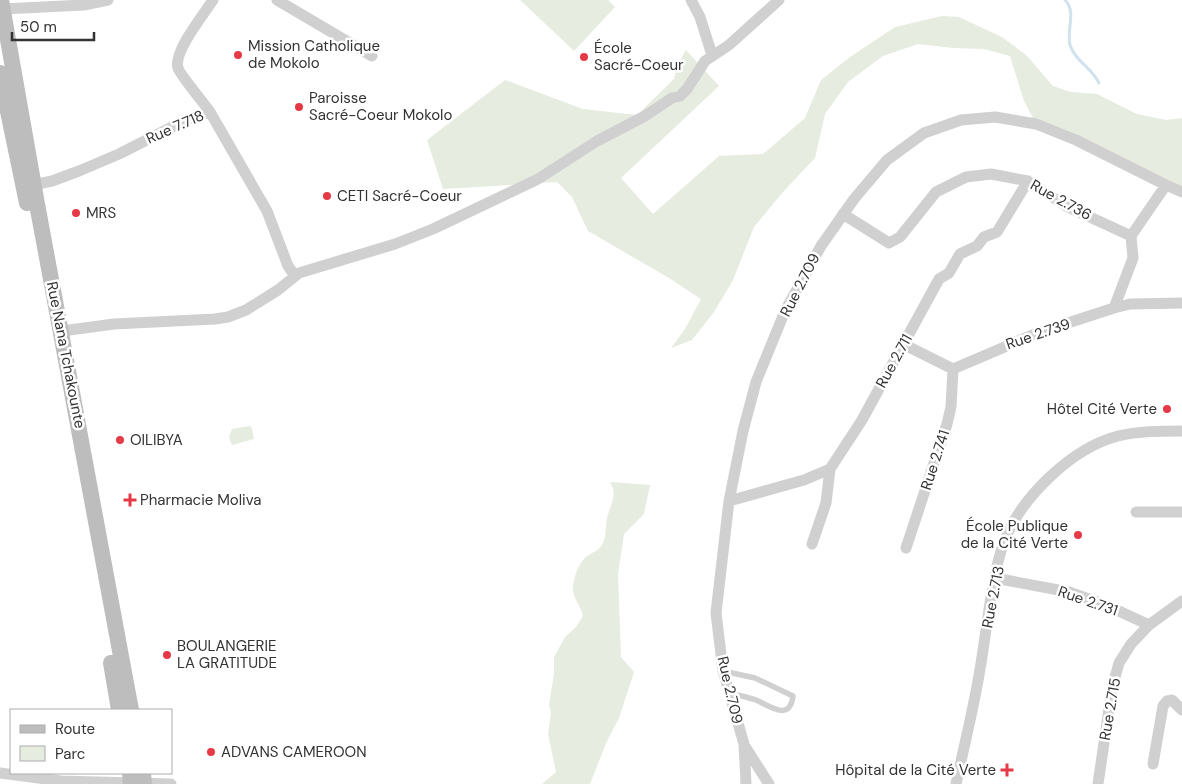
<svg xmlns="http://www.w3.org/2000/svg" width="1182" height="784" viewBox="0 0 1182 784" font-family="'DM Sans',sans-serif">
<rect width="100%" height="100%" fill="#fff"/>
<path fill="#e6ecdf" d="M520,0h88l7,7 -41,44z
M942,16l17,1 43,20 24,18 27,31 18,6 26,2 40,20 29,6 16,-2v74l-146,-68 -12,-23 -14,-45 -26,-7 -31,-1 -35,-4 -35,12 -35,26 -23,32 -10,44 -32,34 -29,35 -21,53 -19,32 -22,28 -21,8 14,-19 16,-30 -32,-21 -81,-47 -16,-34 -15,-15 -114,7 -16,-49 78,-60 78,29 54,6 37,-36 4,-15 8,-14 33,36 -98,92 32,36 66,-58 44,-2 42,-36 16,-38 29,-23 45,-30z
M250,426l2,2 2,11 -22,6 -3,-8 3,-8z
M610,482l40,3 -6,29 -20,20 -6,40 3,83 13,15 -15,46 -12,23 -17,43h-48l14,-12 -8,-38 3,-21 -2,-8 5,-32v-16l11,-20 11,-10 7,-11c-2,-11 -11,-18 -10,-29 1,-10 5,-24 14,-31 6,-4 11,-5 15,-11 5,-9 3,-17 5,-26 2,-13 12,-24 3,-37z"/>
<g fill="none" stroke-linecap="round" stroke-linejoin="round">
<path stroke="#cfe2ee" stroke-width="3" d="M1065,0c12,12 1,30 5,45 5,16 22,23 29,38"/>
<path stroke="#d0d0d0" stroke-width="5.5" d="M723,671l32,7 38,18c-3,26 -23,10 -37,4 -9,-3 -18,-5 -27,-7"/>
<path stroke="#d0d0d0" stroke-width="11" d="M277,0l95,56
M691,0l9,17 12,38
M3,9l81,-4 24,-5
M210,112c-6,-9 -30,-37 -32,-44 -5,-16 26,-54 35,-68
M28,186l24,-5 27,-10 40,-17 67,-34 24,-8 57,99 21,55 7,10
M843,214l46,29 11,-6 36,-45 30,-15 25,-3 37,7 38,25 65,30
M1114,308l19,-50 -2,-22 35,-51
M62,331l52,-7 101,-5 13,-2 18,-7 32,-20 21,-17 96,-29 38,-15 105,-50 59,-38 48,-25 27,-18 8,-2 7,-7 18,-28 24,-16 50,-45
M903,344l50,25 84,-36 77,-25 16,-4 52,-1
M729,501l75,-21 26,-11 32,-49 77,-141 10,-6 11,-19 17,-8 7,-9 13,-5 31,-51
M1136,512h46
M812,544l14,-41 4,-34
M906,548l41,-124 4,-17 2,-38
M995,578l74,14 37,13 43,20
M746,748l23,36
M1153,764l10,-58 4,-5 5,-1 10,10
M0,773l61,8 110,3
M746,784l-2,-40 -21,-73 -7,-58 13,-112 14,-70 13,-49 29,-71 36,-65 33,-47 33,-39 37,-27 37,-13 34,-3 41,7 40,16 90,45 16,7
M956,784c8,-38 18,-77 24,-115 7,-39 11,-91 24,-127 17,-45 68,-94 114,-106 21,-5 42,-5 64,-5
M1098,784l14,-96 7,-25 12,-19 18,-19 33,-24"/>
<path stroke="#bdbdbd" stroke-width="16" d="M1,0l36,204 94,506
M0,73l27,130
M111,663l8,47
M130,773l1,11
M143,773l1,11"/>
</g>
<g fill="#e63946" stroke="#fff" stroke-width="2">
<circle cx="238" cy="55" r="5"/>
<circle cx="584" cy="57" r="5"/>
<circle cx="299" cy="107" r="5"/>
<circle cx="327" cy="196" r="5"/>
<circle cx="76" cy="213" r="5"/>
<circle cx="1167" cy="409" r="5"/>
<circle cx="120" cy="440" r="5"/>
<path d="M127.5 492.5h5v5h5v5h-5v5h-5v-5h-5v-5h5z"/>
<circle cx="1078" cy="535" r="5"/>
<circle cx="167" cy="655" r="5"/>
<circle cx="211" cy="752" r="5"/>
<path d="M1004.5 762.5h5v5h5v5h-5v5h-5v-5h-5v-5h5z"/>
</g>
<g text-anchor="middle" stroke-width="5" stroke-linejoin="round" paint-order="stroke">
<g font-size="15" fill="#333" stroke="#fff" text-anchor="start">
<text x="248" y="51">Mission Catholique<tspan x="248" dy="17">de Mokolo</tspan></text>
<text x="594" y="53">École<tspan x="594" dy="17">Sacré-Coeur</tspan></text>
<text x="309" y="103">Paroisse<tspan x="309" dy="17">Sacré-Coeur Mokolo</tspan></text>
<text x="337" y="201">CETI Sacré-Coeur</text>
<text x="86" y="218">MRS</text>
<text x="1157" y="414" text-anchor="end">Hôtel Cité Verte</text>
<text x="130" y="445">OILIBYA</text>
<text x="140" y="505">Pharmacie Moliva</text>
<text x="1068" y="531" text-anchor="end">École Publique<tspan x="1068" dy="17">de la Cité Verte</tspan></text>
<text x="177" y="651">BOULANGERIE<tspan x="177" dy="17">LA GRATITUDE</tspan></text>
<text x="221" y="757">ADVANS CAMEROON</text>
<text x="996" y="775" text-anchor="end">Hôpital de la Cité Verte</text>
</g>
<g font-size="15" fill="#333" stroke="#fff">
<text transform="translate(175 127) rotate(-24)" y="5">Rue 7.718</text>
<text transform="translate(1061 200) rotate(29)" y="5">Rue 2.736</text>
<text transform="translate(800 285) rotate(-63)" y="5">Rue 2.709</text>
<text transform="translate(1038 334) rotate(-19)" y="5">Rue 2.739</text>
<text transform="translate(66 355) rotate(79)" y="5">Rue Nana Tchakounte</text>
<text transform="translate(894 361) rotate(-61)" y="5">Rue 2.711</text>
<text transform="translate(935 460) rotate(-72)" y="5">Rue 2.741</text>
<text transform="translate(993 597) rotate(-79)" y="5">Rue 2.713</text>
<text transform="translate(1088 601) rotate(19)" y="5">Rue 2.731</text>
<text transform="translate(730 690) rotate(77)" y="5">Rue 2.709</text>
<text transform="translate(1110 709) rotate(-80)" y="5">Rue 2.715</text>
</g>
</g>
<rect x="10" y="709" width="162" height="65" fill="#ffffff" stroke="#adadad"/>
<rect x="20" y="725" width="25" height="8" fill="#bdbdbd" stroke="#adadad"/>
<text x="55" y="734" font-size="15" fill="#333333">Route</text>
<rect x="20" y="746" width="25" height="15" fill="#e6ecdf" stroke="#adadad"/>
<text x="55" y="759" font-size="15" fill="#333333">Parc</text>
<path d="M12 32v8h82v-8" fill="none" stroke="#333333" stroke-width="2.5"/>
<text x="20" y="32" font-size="15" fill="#333333" stroke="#ffffff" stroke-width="4" paint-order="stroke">50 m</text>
</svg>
